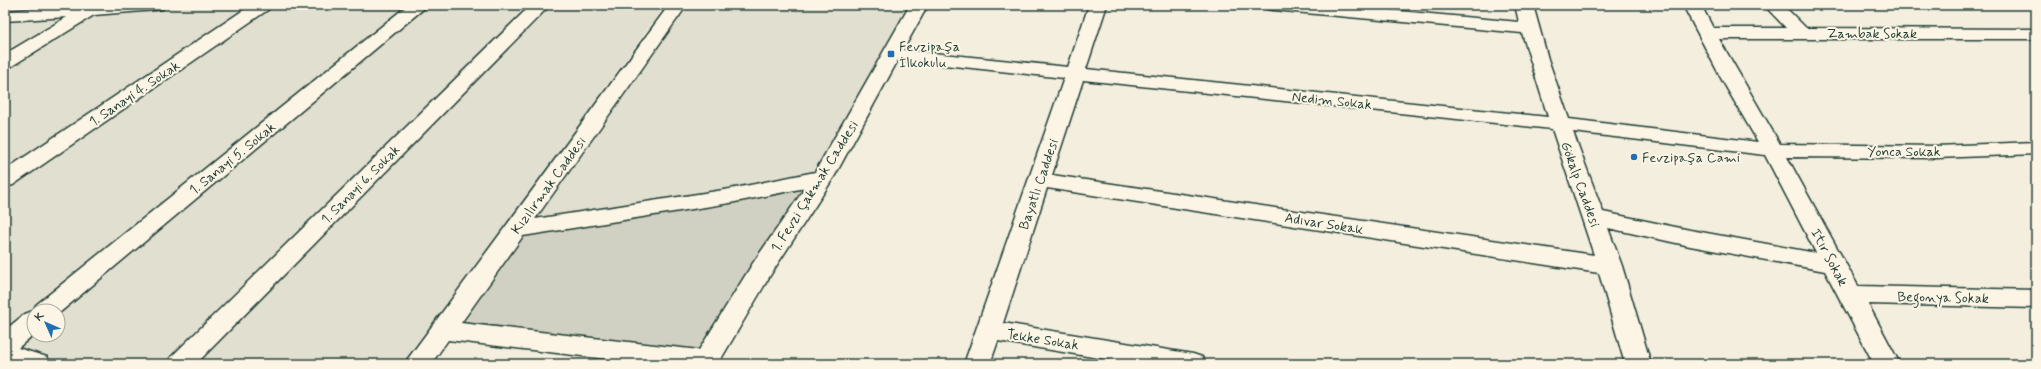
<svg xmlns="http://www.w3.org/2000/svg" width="2041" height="369" viewBox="0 0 2041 369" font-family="Mynerve,sans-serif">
<rect width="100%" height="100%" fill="#f3eede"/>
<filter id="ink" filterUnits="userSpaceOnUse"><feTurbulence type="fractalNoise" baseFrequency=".025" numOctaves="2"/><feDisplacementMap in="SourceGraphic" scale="8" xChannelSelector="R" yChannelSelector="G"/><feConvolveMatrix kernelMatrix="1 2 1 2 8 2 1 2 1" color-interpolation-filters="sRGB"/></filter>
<g filter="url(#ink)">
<path fill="#e1dfd0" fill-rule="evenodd" d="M5,5h660l-166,231 -96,128h-398zM34,311h24v24h-24z
M678,5h241l-96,172 -307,52z"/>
<path fill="#d0d1c2" stroke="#78877b" d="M823,177l-117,184 -264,-31 74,-101z"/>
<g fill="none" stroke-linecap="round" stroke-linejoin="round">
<g stroke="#1f3d34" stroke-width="3">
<path id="minor" d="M83,5h82l-3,4 -6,1 -62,5 -82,51 -7,2v-14l62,-37 -62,4v-10z
M251,5h21l-3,4 -256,176 -8,2v-17z
M408,5h20l-370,309v-3h-24v23l-16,14 29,9 4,7h-46v-34l20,-16 8,-3 3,-6z
M531,5h19l-354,359h-29l4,-7z
M669,5h18l-152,214 195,-30 85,-17 95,-167h18l-25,45 165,17 21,-62h18l-21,64 462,48 -26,-84 -249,-23 -6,-1 -3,-4h68l187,17 -4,-17h18l15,54 21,60 189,23 -36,-62 -39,-75h18l12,23h73l-22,-23h19l23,23 230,1v10h-317l61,105 156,2 100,-4v12l-100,4 -149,-1 71,129 178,4v18l-168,-4 32,60h-26l-49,-93 -135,-25 -82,-18 14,38 29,98h-26l-26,-91 -552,-85 -44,135 190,31 9,3 4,7h-72l-136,-23 -8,23h-26l100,-286 -166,-18 -64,117 -63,97 -53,90h-70l-200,-24 -17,24h-27zM1083,80l469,49 42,126 -542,-80zM1573,132l192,23 51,98 -126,-23 -87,-18zM805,188l-52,75 -54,87 -238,-27 62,-87 207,-33z"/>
</g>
<use href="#minor" fill="#fcf5e5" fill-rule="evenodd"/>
</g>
</g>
<g fill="#1f6fb2" stroke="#fcf5e5" stroke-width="1.5">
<rect x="887" y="50" width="8" height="8" rx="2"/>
<circle cx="1634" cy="157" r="4"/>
</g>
<g text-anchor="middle" stroke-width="4" stroke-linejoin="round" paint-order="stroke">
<g font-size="14" fill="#1f3d34" stroke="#fcf5e5">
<text x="1872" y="38">Zambak Sokak</text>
<text transform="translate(134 93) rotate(-34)" y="5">1. Sanayi 4. Sokak</text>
<text transform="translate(1332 100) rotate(6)" y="5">Nedim Sokak</text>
<text x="1904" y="156">Yonca Sokak</text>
<text transform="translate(232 158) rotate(-39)" y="5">1. Sanayi 5. Sokak</text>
<text transform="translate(360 184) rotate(-45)" y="5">1. Sanayi 6. Sokak</text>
<text transform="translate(1038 184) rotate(-71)" y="5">Bayatlı Caddesi</text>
<text transform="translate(1581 184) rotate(70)" y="5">Gökalp Caddesi</text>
<text transform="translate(548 185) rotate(-54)" y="5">Kızılırmak Caddesi</text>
<text transform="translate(814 186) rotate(-58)" y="5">1. Fevzi Çakmak Caddesi</text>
<text transform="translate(1324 223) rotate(9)" y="5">Adıvar Sokak</text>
<text transform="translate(1830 257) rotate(62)" y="5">Itır Sokak</text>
<text transform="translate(1943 297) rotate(1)" y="5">Begonya Sokak</text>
<text transform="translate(1043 339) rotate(9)" y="5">Tekke Sokak</text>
</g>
<g font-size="14" fill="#1f3d34" stroke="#fcf5e5" text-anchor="start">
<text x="899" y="51">Fevzipaşa<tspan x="899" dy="16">İlkokulu</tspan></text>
<text x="1642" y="162">Fevzipaşa Cami</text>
</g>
</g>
<rect width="2041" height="369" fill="none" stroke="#fcf5e5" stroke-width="20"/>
<rect x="10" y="10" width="2021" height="349" fill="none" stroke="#1f3d34" stroke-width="1.5" filter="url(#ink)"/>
<g transform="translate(46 323) rotate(315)"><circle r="19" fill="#fcf5e5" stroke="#a4ab9e"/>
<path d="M0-3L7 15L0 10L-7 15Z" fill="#1f6fb2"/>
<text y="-6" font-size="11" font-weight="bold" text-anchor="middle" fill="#1f3d34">K</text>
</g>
</svg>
